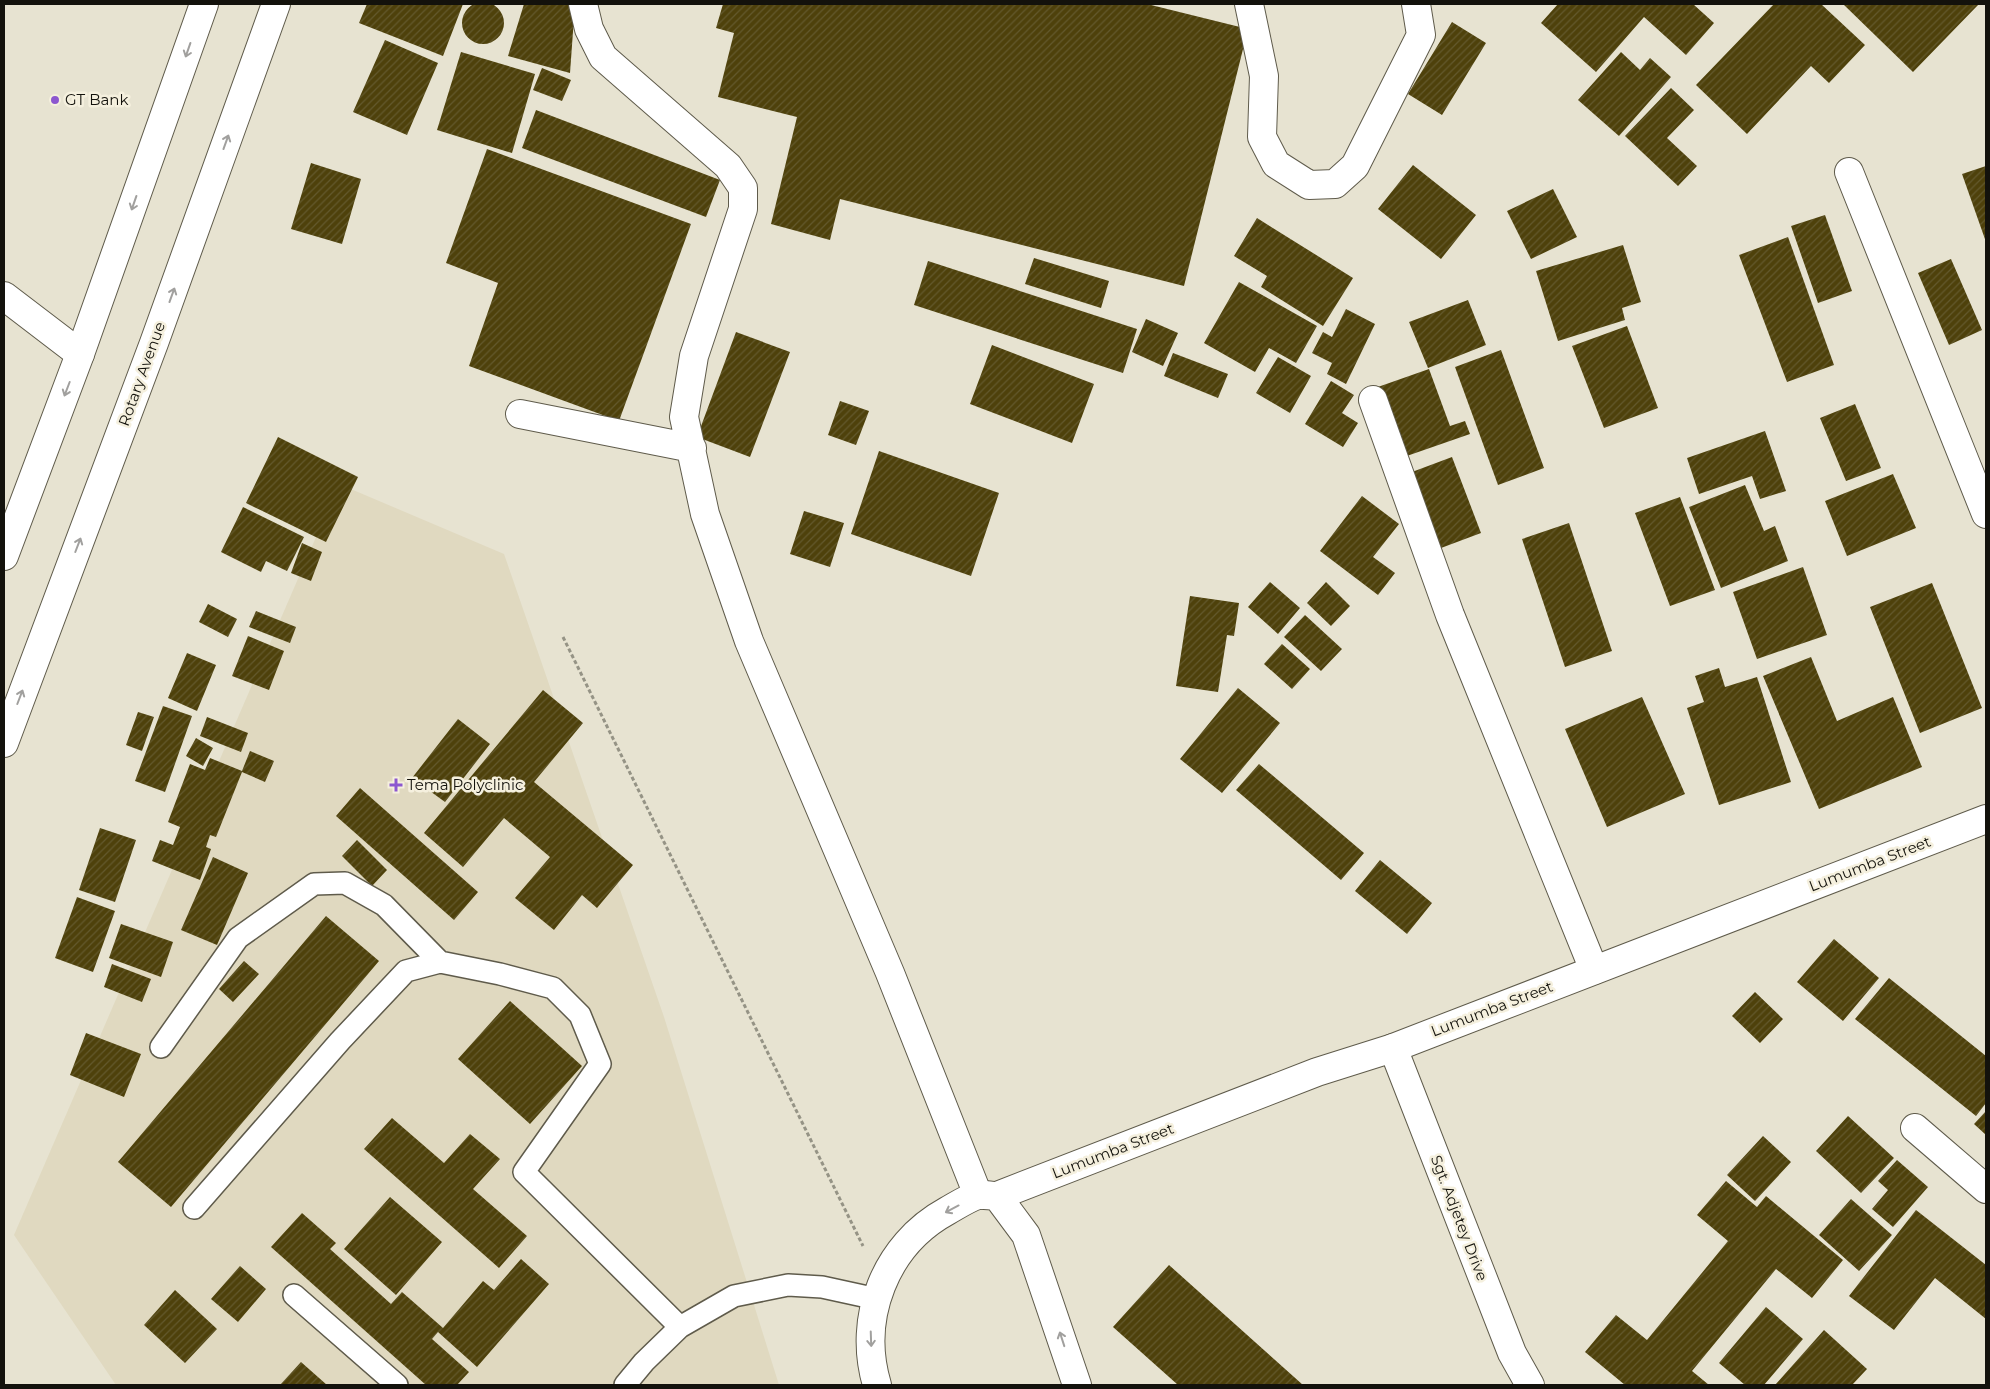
<svg xmlns="http://www.w3.org/2000/svg" width="1990" height="1389" viewBox="0 0 1990 1389" font-family="Montserrat,sans-serif">
<defs>
<pattern id="building-hatch" width="6" height="6" patternUnits="userSpaceOnUse" patternTransform="scale(1.25)"><rect width="6" height="6" fill="#4e410b"/><path d="M-1 1l2-2M0 6l6-6M5 7l2-2" fill="none" stroke="#63592d"/></pattern>
</defs>
<rect width="100%" height="100%" fill="#e7e3d1"/>
<path fill="#e0d9c0" d="M339,484l165,70 160,463 115,368h-663l-102,-150z"/>
<path fill="url(#building-hatch)" d="M462 23a21 21 0 1 1 42 0a21 21 0 1 1-42 0Z
M367,4h96l-20,52 -84,-33z
M524,4h51l-5,69 -62,-17z
M723,4h424l101,25 -64,257 -344,-87 -10,41 -59,-16 26,-107 -79,-20 16,-64 -18,-5z
M1558,4h135l21,19 -28,32 -42,-38 -48,55 -55,-49z
M1774,4h47l44,41 -36,38 -18,-17 -64,68 -51,-49z
M1843,4h136l-66,68z
M1452,22l34,21 -44,72 -34,-21z
M385,40l53,23 -31,72 -54,-23z
M461,52l74,22 -23,79 -75,-23z
M1621,52l19,18 10,-12 21,19 -52,59 -41,-36z
M542,68l29,12 -9,21 -29,-11z
M1671,88l23,22 -27,28 30,28 -19,20 -53,-50z
M536,110l184,70 -14,37 -184,-69z
M487,149l204,75 -72,197 -150,-55 29,-83 -52,-20z
M311,163l50,16 -19,65 -51,-15z
M1413,165l63,50 -35,44 -63,-50z
M1986,166v76l-24,-68z
M1553,189l24,48 -46,22 -24,-48z
M1825,215l27,76 -34,12 -27,-77z
M1257,218l96,60 -30,48 -62,-39 6,-11 -33,-20z
M1788,237l46,128 -47,17 -48,-127z
M1623,245l18,57 -19,6 3,12 -67,21 -22,-70z
M1034,258l75,23 -8,27 -76,-24z
M1951,259l31,71 -33,15 -31,-72z
M928,261l209,68 -14,44 -209,-68z
M1239,282l78,44 -21,37 -27,-15 -14,24 -51,-29z
M1468,300l18,45 -58,23 -19,-46z
M1346,309l29,15 -29,60 -19,-10 5,-11 -20,-10 11,-21 9,5z
M1146,319l32,14 -15,33 -31,-14z
M1627,326l31,82 -54,20 -32,-82z
M736,332l54,20 -40,105 -53,-20z
M992,345l102,39 -22,59 -102,-39z
M1501,350l43,118 -46,17 -43,-118z
M1173,353l55,21 -10,24 -54,-22z
M1278,357l33,19 -21,37 -34,-20z
M1429,369l21,57 15,-5 5,13 -69,24 -26,-70z
M1331,381l23,14 -12,18 16,10 -15,24 -38,-23z
M840,401l29,10 -13,34 -28,-10z
M1855,404l26,64 -35,13 -26,-63z
M1765,431l21,60 -26,8 -8,-23 -53,18 -12,-36z
M278,437l80,40 -32,65 -80,-39z
M879,451l120,42 -28,83 -120,-42z
M1452,457l29,76 -40,15 -29,-76z
M1893,474l23,54 -69,28 -22,-55z
M1745,485l19,46 11,-5 13,35 -67,27 -32,-81z
M1362,496l37,28 -26,33 22,16 -17,22 -58,-44z
M1680,497l35,93 -45,16 -35,-93z
M243,507l61,30 -17,34 -21,-10 -5,11 -40,-20z
M804,511l40,12 -14,44 -40,-13z
M1569,523l43,128 -47,16 -43,-128z
M302,543l20,9 -11,29 -20,-8z
M1803,567l24,68 -70,24 -24,-67z
M1270,582l30,26 -22,26 -30,-27z
M1326,582l24,24 -19,20 -24,-23z
M1932,583l50,125 -62,25 -50,-126z
M1190,596l49,7 -5,33 -7,-1 -9,57 -42,-6z
M208,604l29,15 -9,18 -29,-15z
M256,611l40,16 -6,16 -41,-16z
M1305,615l37,34 -21,22 -37,-34z
M248,636l36,15 -15,39 -37,-14z
M1282,644l28,25 -18,20 -28,-25z
M187,653l29,12 -19,46 -29,-13z
M1811,657l26,64 56,-24 29,70 -103,42 -56,-133z
M1719,668l6,19 32,-10 34,105 -72,23 -32,-97 17,-6 -9,-26z
M1238,688l42,35 -58,70 -42,-34z
M543,690l40,33 -49,59 99,83 -36,43 -15,-13 -28,35 -39,-32 35,-41 -46,-39 -41,49 -39,-34z
M1642,697l43,97 -78,33 -42,-98z
M163,706l29,10 -27,76 -30,-11z
M138,712l16,5 -12,34 -16,-6z
M207,717l41,16 -7,19 -41,-16z
M458,719l32,25 -45,58 -33,-24z
M196,738l17,10 -10,18 -17,-10z
M250,751l24,10 -9,21 -23,-10 -26,65 -6,-2 -4,12 5,2 -11,31 -48,-19 8,-21 13,5 7,-18 -12,-5 22,-58 15,6 5,-12 32,13z
M1259,764l105,89 -23,27 -105,-90z
M360,788l118,104 -24,28 -118,-104z
M100,828l36,12 -21,62 -36,-12z
M357,840l30,30 -15,16 -30,-30z
M213,857l35,16 -31,72 -36,-15z
M1380,860l52,43 -25,31 -52,-43z
M77,897l38,14 -22,61 -38,-14z
M326,916l53,45 -208,246 -53,-45z
M121,924l52,18 -12,35 -52,-19z
M1834,939l45,39 -36,43 -46,-39z
M244,961l15,13 -26,28 -14,-13z
M112,964l39,15 -9,23 -38,-15z
M1889,978l97,78v47l-10,13 -121,-97z
M1755,992l28,27 -23,24 -28,-27z
M510,1001l72,65 -52,58 -72,-65z
M86,1033l55,21 -17,43 -54,-22z
M1986,1111v24l-12,-11z
M1848,1116l46,42 -33,35 -45,-42z
M392,1118l52,45 26,-29 30,25 -27,30 54,47 -28,32 -135,-119z
M1763,1136l28,26 -36,39 -28,-26z
M1897,1160l31,27 -35,40 -21,-18 16,-19 -10,-9z
M1726,1181l31,26 9,-11 77,64 -31,38 -36,-29 -84,102 17,14h-84l-40,-33 31,-37 31,25 81,-99 -31,-26z
M390,1197l52,45 -46,53 -52,-46z
M1851,1199l41,36 -33,36 -40,-36z
M1916,1210l70,55v54l-51,-41 -41,52 -45,-34z
M302,1213l34,30 -6,6 61,55 11,-12 41,36 40,-47 11,9 27,-31 28,25 -72,83 -39,-35 -6,7 37,33 -12,13h-31l-155,-138z
M1169,1265l134,120h-125l-65,-58z
M240,1266l26,23 -28,33 -27,-23z
M175,1290l42,39 -32,34 -41,-38z
M1766,1307l37,32 -39,46h-19l-26,-22z
M1824,1330l43,39 -15,16h-77z
M301,1362l26,23h-47z"/>
<g fill="none" stroke-linecap="round" stroke-linejoin="round">
<g stroke="#5f5b4b" stroke-width="24">
<path id="lane" d="M161,1047l77,-109 76,-54 31,-1 39,22 56,57
M194,1208l146,-167 66,-70 34,-9 60,12 53,14 27,27 20,49 -76,108 156,155
M294,1295l103,90
M625,1385l19,-23 36,-35 54,-31 54,-11 34,2 55,12"/>
</g>
<g stroke="#5f5b4b" stroke-width="30">
<path id="street" d="M583,4l6,25 14,28 125,109 15,22v21l-49,147 -10,61 21,97 44,127 141,332 88,222
M1249,4l15,72 -2,61 14,27 33,21 26,-1 20,-18 66,-131 -5,-31
M1849,172l137,342
M4,296l76,58
M1373,400l77,215 144,355
M520,414l172,34
M1393,1048l119,305 18,32
M1915,1128l71,61"/>
</g>
<g stroke="#5f5b4b" stroke-width="30">
<path id="secondary" d="M4,556l76,-202 124,-350
M4,743l150,-400 122,-339
M997,1196l29,39 51,150
M877,1385c-20,-67 8,-140 70,-174 9,-5 21,-13 31,-16 5,-1 13,1 19,1l320,-124 76,-24 593,-229"/>
</g>
<path stroke="#959385" stroke-width="3" stroke-dasharray="4 2.5" stroke-linecap="butt" d="M563,637l300,609"/>
<use href="#lane" stroke="#fff" stroke-width="21"/>
<use href="#street" stroke="#fff" stroke-width="28"/>
<use href="#secondary" stroke="#fff" stroke-width="28"/>
</g>
<defs><path id="oneway-shaft" d="M-6 0H5M1.5-3L5.5 0L1.5 3" fill="none" stroke-width="1.6" stroke-linecap="round" stroke-linejoin="round" transform="scale(1.25)"/></defs>
<g stroke="#a1a09e">
<use href="#oneway-shaft" transform="translate(188 50) rotate(109)"/>
<use href="#oneway-shaft" transform="translate(226 142) rotate(-70)"/>
<use href="#oneway-shaft" transform="translate(134 203) rotate(109)"/>
<use href="#oneway-shaft" transform="translate(172 295) rotate(-70)"/>
<use href="#oneway-shaft" transform="translate(67 389) rotate(111)"/>
<use href="#oneway-shaft" transform="translate(78 545) rotate(-69)"/>
<use href="#oneway-shaft" transform="translate(20 697) rotate(-69)"/>
<use href="#oneway-shaft" transform="translate(952 1209) rotate(152)"/>
<use href="#oneway-shaft" transform="translate(871 1339) rotate(88)"/>
<use href="#oneway-shaft" transform="translate(1062 1339) rotate(-108)"/>
</g>
<g fill="#8c57cf" stroke="#f5f0de" stroke-width="2">
<circle cx="55" cy="100" r="5"/>
<path d="M393.5 777.5h5v5h5v5h-5v5h-5v-5h-5v-5h5z"/>
</g>
<g text-anchor="middle" stroke-width="5" stroke-linejoin="round" paint-order="stroke">
<g font-size="15" fill="#13120c" stroke="#f5f0de" text-anchor="start">
<text x="65" y="105">GT Bank</text>
<text x="407" y="790">Tema Polyclinic</text>
</g>
<g font-size="15" fill="#13120c" stroke="#f5f0de">
<text transform="translate(142 374) rotate(-70)" y="5">Rotary Avenue</text>
<text transform="translate(1870 864) rotate(-21)" y="5">Lumumba Street</text>
<text transform="translate(1492 1009) rotate(-21)" y="5">Lumumba Street</text>
<text transform="translate(1113 1151) rotate(-21)" y="5">Lumumba Street</text>
<text transform="translate(1459 1218) rotate(69)" y="5">Sgt. Adjetey Drive</text>
</g>
</g>
<rect width="1990" height="1389" fill="none" stroke="#13120c" stroke-width="10"/>
</svg>
